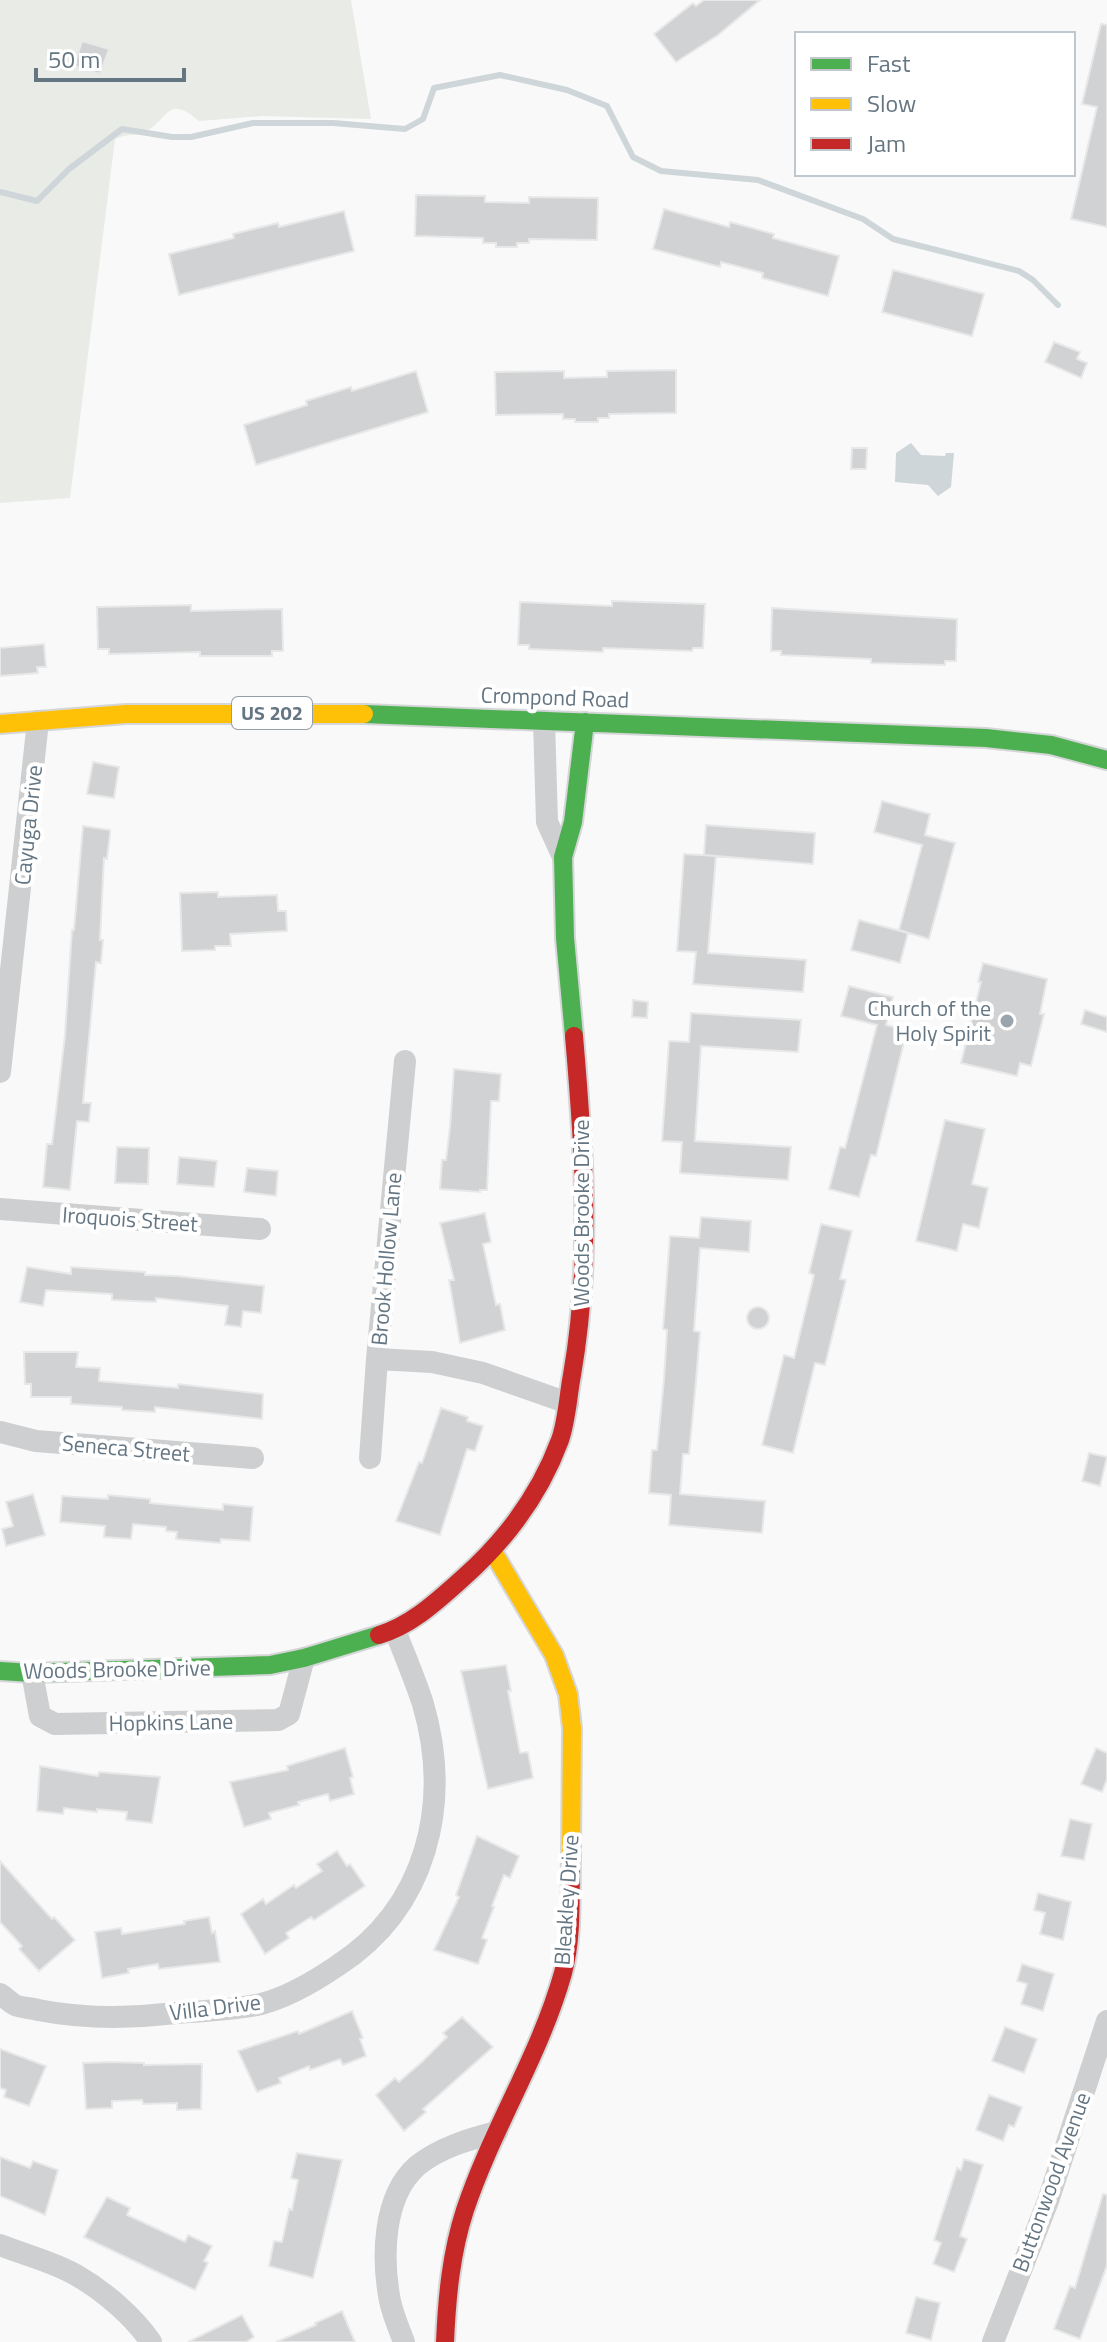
<svg xmlns="http://www.w3.org/2000/svg" width="1107" height="2342" viewBox="0 0 1107 2342" font-family="'Titillium Web',sans-serif">
<rect width="100%" height="100%" fill="#f9f9f9"/>
<path fill="#e8ebe6" d="M0,0h351l20,119 -109,-3 -63,5c-33,-28 -30,-1 -53,10 -10,5 -21,3 -31,8l-45,359 -70,5z"/>
<path fill="#ced6d9" d="M911,443l10,12 24,1 1,-3h8l-3,34 -13,9 -10,-11 -33,-3 1,-29z"/>
<g fill="none" stroke-linecap="round" stroke-linejoin="round">
<path stroke="#ced6d9" stroke-width="6" d="M0,192l37,9 32,-32 53,-40 50,8h19l62,-14h80l72,6 18,-10 11,-31 66,-13 67,15 40,16 26,51 28,14 97,9 105,39 30,20 126,32 14,9 25,25"/>
</g>
<path fill="#d0d2d3" stroke="#e8e8e8" stroke-width="2" d="M704,0h56l-42,35 -42,27 -22,-28 39,-31 3,3z
M1101,24l6,1v202l-36,-8 26,-112 -15,-3z
M82,41l27,8 -9,25 -26,-8z
M416,195l69,1v6l44,1v-6l69,1 -1,42 -68,-1v4h-12v4h-21v-4h-13v-5l-68,-2z
M664,209l65,18 1,-5 44,12 -1,4 66,18 -11,40 -66,-18 1,-5 -42,-11 -1,5 -67,-18z
M344,211l10,40 -175,44 -10,-41 65,-16 -1,-4 45,-11 1,4z
M893,270l91,24 -12,42 -90,-24z
M1054,342l26,10 -3,7 10,4 -6,15 -36,-16z
M676,370v43l-67,1v4h-11v4h-23v-3h-12v-5l-67,1 -1,-43 69,-1v7l43,-1v-6z
M416,371l12,41 -172,53 -12,-40 63,-20 -1,-4 45,-14 1,4z
M852,448h15l-1,21h-15z
M612,601l93,3 -2,44h-10l-1,3 -89,-3v4l-74,-3v-4h-11l2,-43 92,4z
M191,605v6l91,-2 1,42h-11v5h-72v-4l-91,2v-5h-11l-1,-42z
M772,608l185,11 -1,42h-11v4l-74,-2v-4l-90,-4v-4h-10z
M44,644l2,23h-9l1,6 -38,3v-28z
M93,762l26,5 -5,31 -27,-4z
M882,801l48,13 -5,21 30,8 -26,96 -30,-9 23,-85 -48,-13z
M706,825l109,8 -2,31 -109,-9z
M83,826l27,4v4l-3,25 -3,-1 -4,82h3l-2,23 -5,-1 -13,141h8l-2,19 -12,-1 -7,69 -27,-3 4,-43h5l13,-109 7,-105h2z
M684,854l32,2 -8,97 98,7 -3,32 -110,-8 3,-32 -19,-1z
M218,892v5l59,-2 1,16h8l1,20 -57,3 1,12h-16v4l-33,1 -2,-58z
M859,920l49,13 -8,30 -49,-13z
M983,963l64,16 -7,35h4l-13,52 -11,-3 -3,13 -56,-13 20,-81h-3z
M849,986l44,11 -7,28 21,5 -31,126 -5,-1 -12,42 -30,-8 11,-42 5,1 32,-123 -36,-9z
M633,1000l15,2 -1,16 -15,-1z
M1085,1010l22,7v15l-26,-8z
M691,1013l110,7 -3,32 -97,-6 -6,95 96,6 -3,33 -108,-7 2,-31 -20,-1 7,-100 20,1z
M454,1069l47,5 -2,27h-8l-4,89h-7v2l-40,-3 2,-29h4l4,-33z
M945,1120l40,9 -13,55 16,4 -9,40 -16,-4 -6,27 -41,-10z
M117,1147l32,1 -1,36 -33,-1z
M179,1157l38,4 -3,26 -37,-3z
M247,1168l31,3 -2,25 -32,-4z
M485,1213l6,29 -8,2 13,61 4,-1 5,26 -45,13 -11,-63h5l-14,-57z
M701,1217l50,4 -2,31 -49,-4 -6,83 6,1 -4,49 -7,73h-6l-3,40 85,7 -3,32 -93,-8 2,-30 -22,-2 3,-43h5l7,-71 3,-49 -4,-1 7,-93 29,2z
M821,1224l31,7 -12,48 6,1 -21,85 -10,-2 -22,90 -31,-8 22,-90 10,3 20,-83 -5,-2z
M27,1267l44,7v-7l74,5v3l32,1 87,10 -3,27 -18,-2 -2,16 -16,-2 3,-19 -72,-8v4l-44,-2v-6l-66,-4 -3,16 -23,-4z
M747 1318a11 11 0 1 1 22 0a11 11 0 1 1-22 0Z
M24,1352h54l-2,15 24,1 -1,13 79,7v-4l85,10 -1,25 -107,-12v5l-33,-2v-3l-51,-3v-7h-40v-13h-6z
M441,1408l27,9 -1,4 16,5 -8,25 -8,-2 -27,86 -44,-14 23,-59 3,1z
M1089,1453l18,4 -7,29 -18,-5z
M33,1494l12,41 -39,11 -4,-17 11,-3 -7,-24z
M108,1495l42,4v4l73,7v-6l30,3 -3,34 -29,-2 -1,4 -44,-4 1,-7 -11,-1v-4l-33,-3 -2,15 -27,-2 1,-11 -45,-4 2,-26 46,3z
M506,1665l5,26h-3l12,62 8,-1 5,26 -45,11 -27,-118z
M345,1748l8,29 -3,1 4,16 -24,7 -2,-7 -30,8 1,3 -30,8 2,6 -27,8 -14,-45 58,-12 -1,-4z
M1096,1748l11,5v26l-5,13 -21,-8z
M40,1766l58,10 1,-4 61,5 -8,46 -26,-3 1,-8 -30,-3v3l-33,-4 -1,6 -26,-3z
M1070,1819l22,5 -8,36 -23,-4z
M477,1836l42,20 -9,22 -6,-3 -12,31 2,1 -12,31 5,2 -9,24 -44,-14 25,-53 -3,-2z
M337,1851l10,15 3,-2 15,22 -51,34 -3,-3 -25,16 3,5 -24,16 -24,-40 22,-15 3,5 28,-19 2,3 26,-17 -5,-7z
M0,1861l52,58 2,-2 21,23 -36,31 -20,-22 3,-3 -22,-24z
M1038,1893l33,9 -8,38 -23,-6 5,-21 -11,-3z
M209,1917l3,16 3,-2 5,31 -61,7 -1,-5 -30,5 1,4 -27,5 -7,-46 26,-4 1,6 63,-10 -1,-3z
M1022,1964l32,10 -11,37 -22,-7 6,-20 -10,-3z
M352,2011l11,27 -3,1 6,17 -23,9 -3,-6 -30,11 -1,-4 -30,12 2,5 -24,9 -19,-41 60,-20 1,3z
M462,2017l31,30 -70,62 3,3 -22,19 -28,-36 19,-17 4,4 24,-21 24,-24 -4,-4z
M1005,2027l32,12 -13,34 -32,-12z
M0,2049l46,17 -17,40 -25,-9 2,-7 -6,-2z
M110,2062l34,1v2l58,-1 -1,45 -24,1v-7l-34,1 -1,-4 -30,1v7l-26,1 -3,-46z
M989,2095l33,12 -8,20 -5,-2 -6,16 -27,-11z
M297,2153l45,7 -29,118 -44,-12 5,-25 8,1 7,-33 3,1 6,-30 -7,-2z
M0,2157l30,11 3,-7 25,9 -13,45 -45,-19z
M964,2159l19,6 -23,71 7,3 -13,33 -21,-8 8,-21 -7,-3 23,-72 4,2z
M1103,2194l4,1v70l-27,74 -26,-10 16,-43 5,2z
M107,2197l23,11 -3,7 58,27 3,-7 24,11 -8,15 4,2 -13,27 -111,-53z
M916,2297l24,6 -9,37 -25,-7z
M342,2311l13,31h-79l40,-17 -1,-2z
M242,2315l12,22 -8,5h-58z"/>
<g fill="none" stroke-linecap="round" stroke-linejoin="round">
<g stroke="#d5d6d7" stroke-width="22">
<path id="fast" d="M364,714l622,24 65,7 56,15
M574,1036l-9,-98 -2,-81 10,-35 12,-100
M0,1671l32,2 238,-8 34,-7 75,-23"/>
</g>
<g stroke="#d5d6d7" stroke-width="22">
<path id="slow" d="M0,724l126,-10h238
M493,1552l61,103 14,39 4,34 -1,129"/>
</g>
<g stroke="#d5d6d7" stroke-width="22">
<path id="jam" d="M379,1635c33,-10 58,-34 84,-57 43,-38 77,-84 97,-138 7,-20 8,-44 12,-65 20,-115 12,-224 2,-339
M445,2342c2,-45 6,-89 20,-132 27,-81 75,-155 98,-237 10,-37 7,-78 8,-116"/>
</g>
<path stroke="#cecfd0" stroke-width="22" d="M544,721l3,101 16,35
M0,1072l38,-351
M0,1209l260,20
M377,1359l55,3 51,11 85,30
M0,1432l36,9 217,17
M370,1458l7,-99 28,-298
M32,1673l8,43 15,8 223,-4 11,-6 15,-56
M0,1994c5,3 9,8 15,11 6,3 16,3 23,5 42,8 85,9 127,4 30,-3 67,-3 96,-10 27,-7 54,-23 76,-38 90,-58 115,-162 86,-262 -8,-25 -19,-50 -28,-74
M0,2245c25,10 54,17 76,30 28,16 57,41 75,67
M404,2342c-5,-13 -11,-27 -14,-41 -8,-42 -8,-104 27,-135 22,-18 52,-27 80,-34
M993,2342l55,-141 59,-180"/>
<use href="#fast" stroke="#4caf50" stroke-width="18"/>
<use href="#slow" stroke="#ffc107" stroke-width="18"/>
<use href="#jam" stroke="#c62828" stroke-width="18"/>
</g>
<circle fill="#99a4ac" stroke="#fff" stroke-width="3" cx="1007" cy="1021" r="8"/>
<g text-anchor="middle" stroke-width="8" stroke-linejoin="round" paint-order="stroke">
<rect fill="#fff" stroke="#939fa8" stroke-width="2" x="232" y="697" width="80" height="32" rx="6"/>
<g font-size="20" font-weight="bold" fill="#657683">
<text x="272" y="720">US 202</text>
</g>
<g font-size="22" fill="#657683" stroke="#fff">
<text transform="translate(555 697) rotate(2)" y="8">Crompond Road</text>
<text transform="translate(28 825) rotate(-84)" y="8">Cayuga Drive</text>
<text transform="translate(581 1213) rotate(-90)" y="8">Woods Brooke Drive</text>
<text transform="translate(130 1219) rotate(4)" y="8">Iroquois Street</text>
<text transform="translate(386 1259) rotate(-85)" y="8">Brook Hollow Lane</text>
<text transform="translate(126 1448) rotate(5)" y="8">Seneca Street</text>
<text transform="translate(117 1669) rotate(-1)" y="8">Woods Brooke Drive</text>
<text transform="translate(171 1722) rotate(-1)" y="8">Hopkins Lane</text>
<text transform="translate(566 1900) rotate(-86)" y="8">Bleakley Drive</text>
<text transform="translate(215 2007) rotate(-7)" y="8">Villa Drive</text>
<text transform="translate(1051 2182) rotate(-70)" y="8">Buttonwood Avenue</text>
</g>
<g font-size="22" fill="#657683" stroke="#fff" text-anchor="end">
<text x="991" y="1016">Church of the<tspan x="991" dy="25">Holy Spirit</tspan></text>
</g>
</g>
<rect x="795" y="32" width="280" height="144" fill="#ffffff" stroke="#c1c8cd" stroke-width="2"/>
<rect x="811" y="58" width="40" height="12" fill="#4caf50" stroke="#c1c8cd" stroke-width="2"/>
<text x="867" y="72" font-size="24" fill="#657683">Fast</text>
<rect x="811" y="98" width="40" height="12" fill="#ffc107" stroke="#c1c8cd" stroke-width="2"/>
<text x="867" y="112" font-size="24" fill="#657683">Slow</text>
<rect x="811" y="138" width="40" height="12" fill="#c62828" stroke="#c1c8cd" stroke-width="2"/>
<text x="867" y="152" font-size="24" fill="#657683">Jam</text>
<path d="M36 68v12h148v-12" fill="none" stroke="#657683" stroke-width="4"/>
<text x="48" y="68" font-size="24" fill="#657683" stroke="#ffffff" stroke-width="6" paint-order="stroke">50 m</text>
</svg>
